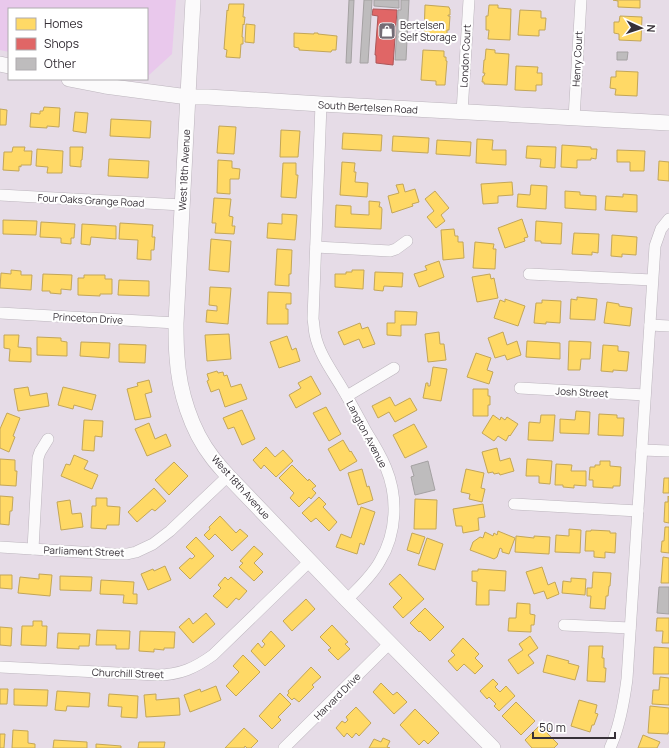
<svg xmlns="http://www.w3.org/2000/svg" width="669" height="748" font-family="Manrope,sans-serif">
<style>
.green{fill:#e9c8ec}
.homes{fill:#ffd966;stroke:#c3a658}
.shops{fill:#e06666;stroke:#ad5658}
.building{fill:#bebcbd;stroke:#a4a1a2}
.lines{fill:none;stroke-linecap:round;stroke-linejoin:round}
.street-casing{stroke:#bcb5bd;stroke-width:12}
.secondary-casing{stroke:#bcb5bd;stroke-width:16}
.street{stroke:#fbfafb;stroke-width:11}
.secondary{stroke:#fbfafb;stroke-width:15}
.labels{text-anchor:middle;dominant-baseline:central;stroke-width:4;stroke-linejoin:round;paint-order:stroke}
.poi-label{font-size:10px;fill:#363037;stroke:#fff;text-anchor:start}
.street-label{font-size:10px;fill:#363037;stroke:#fff}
</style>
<rect width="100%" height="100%" fill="#e6dce7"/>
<!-- green -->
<polygon class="green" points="0,0 176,0 172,54 149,75 149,79 147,78 147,9 9,9 9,52 0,50"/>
<!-- homes -->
<g class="homes">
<polygon points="613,0 640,0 640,8 618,7 618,1"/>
<polygon points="229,4 244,4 243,17 245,17 244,25 243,24 242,37 243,37 243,44 241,44 240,58 226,57 227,50 224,49 227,10 228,11"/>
<polygon points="425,5 449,7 449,8 450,9 450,15 448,15 448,16 450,16 449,30 447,30 447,41 438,41 439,37 424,36"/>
<polygon points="489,5 498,5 498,8 511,9 510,40 488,39 489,30 486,30 486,16 488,16"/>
<polygon points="520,10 541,11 541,18 546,18 545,30 539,30 539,36 518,35"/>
<polygon points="620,16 642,17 641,41 619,40 619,34 614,33 614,22 619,22"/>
<polygon points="246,24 255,25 254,43 245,42"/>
<polygon points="294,33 314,34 314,33 318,33 318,34 337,36 336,50 332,50 331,52 299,50 299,48 294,47"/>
<polygon points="486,49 495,50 495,53 509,54 507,85 484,84 484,82 482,82 483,76 484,76 485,73 483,73 484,60 485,60"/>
<polygon points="423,50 444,51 444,57 446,57 446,61 447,61 445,85 436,85 436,81 421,80"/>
<polygon points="516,66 538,67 537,73 542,73 542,85 536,85 536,91 515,90"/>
<polygon points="616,71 638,72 637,96 615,95 616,89 610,88 611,77 616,77"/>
<polygon points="44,107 60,108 59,127 47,126 47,128 30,127 31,113 40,114 40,111 43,111"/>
<polygon points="0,109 7,110 6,125 0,125"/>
<polygon points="75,112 88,113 86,133 73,131"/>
<polygon points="111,119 151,121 150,138 110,136"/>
<polygon points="219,126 236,127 234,154 217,153"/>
<polygon points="281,130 300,131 298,157 280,157"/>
<polygon points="343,133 382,135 381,151 342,149"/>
<polygon points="393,136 429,138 428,153 392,151"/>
<polygon points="477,139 493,140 492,150 506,150 506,165 476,163"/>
<polygon points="437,140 471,142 470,156 436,154"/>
<polygon points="562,145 591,147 591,149 597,149 596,159 591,158 591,160 577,160 577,168 561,167"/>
<polygon points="527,146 556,147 555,168 540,167 541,159 526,158"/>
<polygon points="13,147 25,147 24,151 32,151 31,165 21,165 21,167 19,166 19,171 3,170 4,152 12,152"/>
<polygon points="70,147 83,147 82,160 81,160 81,167 70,166"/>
<polygon points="37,149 63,151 62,173 47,173 48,167 36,166"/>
<polygon points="617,150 645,151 644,171 630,171 630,162 617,162"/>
<polygon points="109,159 149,161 148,178 108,176"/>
<polygon points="218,160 232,161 232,168 240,169 239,179 230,179 230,194 217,193"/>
<polygon points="659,161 669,162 669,181 658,180"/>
<polygon points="342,162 355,163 354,172 356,172 355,182 368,183 367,197 340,195"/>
<polygon points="283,163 296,163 296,175 298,175 296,198 281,197"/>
<polygon points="512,182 513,195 498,196 498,203 483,204 481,184"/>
<polygon points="403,184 405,192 415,189 419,202 412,204 413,206 392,213 388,196 399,193 396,185"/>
<polygon points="531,185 547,186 546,209 517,207 518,194 530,195"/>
<polygon points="435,191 449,208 441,215 445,221 436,228 427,217 434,211 425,199"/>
<polygon points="565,191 580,192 580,195 596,196 596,210 565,208"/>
<polygon points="623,194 637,195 637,212 605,210 606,196 623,197"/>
<polygon points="214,198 231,199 229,216 233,217 232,226 235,226 234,234 215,233 216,223 212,223"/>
<polygon points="369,201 380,202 379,207 381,207 382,209 381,229 335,227 336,205 351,206 351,214 369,215"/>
<polygon points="282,214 297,215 295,240 267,238 268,223 282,224"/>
<polygon points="522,219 528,237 524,238 525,241 505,248 498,228"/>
<polygon points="3,220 37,221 36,235 3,234"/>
<polygon points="536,221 562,223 561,244 541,243 541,241 535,241"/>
<polygon points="41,222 75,224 74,238 71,238 71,244 61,243 61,238 40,237"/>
<polygon points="120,223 153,225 152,237 155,237 154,250 151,250 151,260 137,259 138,240 119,239"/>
<polygon points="82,224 116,226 116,239 91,237 90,245 81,244"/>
<polygon points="454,229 455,236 458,236 458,242 463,242 464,258 443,260 441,230"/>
<polygon points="574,233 599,234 598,253 592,252 592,255 572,254"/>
<polygon points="612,235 637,237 636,255 622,254 622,257 611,256"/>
<polygon points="211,239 231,241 229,272 209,270"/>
<polygon points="475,242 494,244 493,249 496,249 495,269 473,268"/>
<polygon points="277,249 292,250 291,274 289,274 289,286 275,285"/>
<polygon points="439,261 444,277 419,287 414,274 427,270 425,266"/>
<polygon points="11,270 21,271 21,275 32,275 31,290 0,288 1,273 11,274"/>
<polygon points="352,270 364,270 363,289 335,287 335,274 346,274 346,272 352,272"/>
<polygon points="375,272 403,273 402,287 384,286 383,291 374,290"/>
<polygon points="43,274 72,275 71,290 61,289 61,294 50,293 50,291 42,291"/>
<polygon points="490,274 491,279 494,278 498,298 477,302 472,277"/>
<polygon points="84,275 105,275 105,279 112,279 112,294 100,294 100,296 78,295 78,278 84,278"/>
<polygon points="119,280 149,281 149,296 118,295"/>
<polygon points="210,287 231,288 228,324 206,322 207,310 217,311 217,306 209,305"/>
<polygon points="268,292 291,293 291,304 286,304 286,309 288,309 288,324 267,324"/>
<polygon points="577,297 597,299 595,320 570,319 571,299 577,300"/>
<polygon points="505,299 525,306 518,326 494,318 500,300 505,302"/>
<polygon points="542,300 561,301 560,323 546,322 546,324 534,323 536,303 542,303"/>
<polygon points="607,302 619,304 619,306 632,308 630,326 604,323"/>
<polygon points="395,311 417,312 416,325 401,325 401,336 387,335 387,323 395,323"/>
<polygon points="360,323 362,329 368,327 375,344 363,348 359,339 344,345 338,332"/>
<polygon points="439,332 440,344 444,344 446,360 428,362 425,334"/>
<polygon points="503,332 507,345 517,341 521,355 507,360 505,355 495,358 488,338"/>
<polygon points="229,334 231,359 207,361 205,335"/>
<polygon points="4,335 19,335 18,347 31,348 31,362 9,361 10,349 4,348"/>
<polygon points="287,336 292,350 296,348 300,361 279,368 270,342"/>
<polygon points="37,337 61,338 61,341 67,342 67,356 37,355"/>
<polygon points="527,341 560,343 560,359 526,357"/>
<polygon points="569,341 591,342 590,359 581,359 580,370 568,370"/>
<polygon points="81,342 110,343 109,358 80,356"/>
<polygon points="119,344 146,345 145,363 119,362"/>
<polygon points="603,345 618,346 618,351 629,352 627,371 613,370 613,372 601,371"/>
<polygon points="476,353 491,358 487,370 493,372 489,384 467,377"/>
<polygon points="433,367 447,369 441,401 423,398 426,383 428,383 428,386 430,386"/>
<polygon points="217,371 218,373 223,372 224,376 227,375 231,387 241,384 247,399 225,407 219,389 211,392 207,381 209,380 207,374"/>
<polygon points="311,376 321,394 296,408 289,395 301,388 298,383"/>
<polygon points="149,380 152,392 145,394 151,417 135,420 127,389 138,386 137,383"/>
<polygon points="28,387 30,396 47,393 49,406 18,411 14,389"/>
<polygon points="63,387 96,395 92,410 74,405 73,409 58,405"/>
<polygon points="473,389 488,389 488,396 490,396 490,405 488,405 488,416 473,416"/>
<polygon points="390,397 395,406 410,398 417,410 395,422 389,412 378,418 372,406"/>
<polygon points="326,407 341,434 329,441 313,413"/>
<polygon points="242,410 255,439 242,445 234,427 228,429 223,418"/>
<polygon points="576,411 590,412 589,434 560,433 560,419 575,420"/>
<polygon points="7,413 20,418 13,436 15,437 9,452 0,448 0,429"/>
<polygon points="599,414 617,415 617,418 624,418 623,436 598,435"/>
<polygon points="493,415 500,420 501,417 505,420 507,417 518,424 510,436 509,435 506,441 498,436 494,441 482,433"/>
<polygon points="541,415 555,415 553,441 528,440 529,422 540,423"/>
<polygon points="84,420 103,421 102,437 95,436 94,451 82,450"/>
<polygon points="149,423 155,439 166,434 171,446 147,456 135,429"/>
<polygon points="414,424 427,447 405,458 393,435"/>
<polygon points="343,440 350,452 351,451 357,461 340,471 328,449"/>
<polygon points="266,447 275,457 283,450 293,461 276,477 264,465 261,469 253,460"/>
<polygon points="497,448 500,461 510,458 514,471 500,475 499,473 494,474 493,472 488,473 482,452"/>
<polygon points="74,455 88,461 84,469 98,475 92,489 61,476 66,464 70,465"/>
<polygon points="0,459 15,460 15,471 17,471 16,486 0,485"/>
<polygon points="527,459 552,461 550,484 539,483 539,476 526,476"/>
<polygon points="600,461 610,461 610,466 621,467 620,486 613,486 613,488 593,487 593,480 589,480 590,467 595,467 595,465 600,465"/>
<polygon points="174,462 188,476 169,495 155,480"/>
<polygon points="556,464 572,465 571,471 586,471 586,486 574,485 574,488 563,487 563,485 555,485"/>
<polygon points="292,465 308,481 309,479 316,486 312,489 316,493 311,499 309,497 299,507 290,498 294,493 279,478"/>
<polygon points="362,469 367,487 369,486 373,500 358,505 348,473"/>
<polygon points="466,469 484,473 481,488 485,489 482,502 469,499 470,494 461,492"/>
<polygon points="664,478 669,478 669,493 663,493"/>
<polygon points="154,488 166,501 155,511 152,509 137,522 128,512"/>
<polygon points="0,496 13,497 12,511 10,511 9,525 0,524"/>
<polygon points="668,496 669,497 669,523 664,522 665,502 668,502"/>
<polygon points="319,497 326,504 323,507 337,522 329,531 316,518 311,522 302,513"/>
<polygon points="96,498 107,498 107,506 120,507 119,525 107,525 106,529 91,528 92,506 96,506"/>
<polygon points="415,499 437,500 436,529 414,529"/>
<polygon points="70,500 72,514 81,513 83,527 61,530 57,502"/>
<polygon points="483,504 485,517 478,518 479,530 463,533 462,526 456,526 453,509"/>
<polygon points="361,507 375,512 364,545 360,543 357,554 336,547 341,534 351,538"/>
<polygon points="220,516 236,533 240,529 248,536 232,551 215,534 209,540 204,535 210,529 209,527"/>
<polygon points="665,527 669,527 669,553 661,552 662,541 664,541"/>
<polygon points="569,529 581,530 580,553 555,552 556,535 569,536"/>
<polygon points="591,530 610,531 610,533 616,533 615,553 605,552 605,558 594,557 594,551 585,551 586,531 591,531"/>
<polygon points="498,531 515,538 509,554 502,552 502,549 500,548 497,557 494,559 470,550 473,542 480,537 483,538 485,532 493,536 494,533 497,535"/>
<polygon points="412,533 425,537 419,554 407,550"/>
<polygon points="516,536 534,538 534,536 550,537 549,554 515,552"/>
<polygon points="196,537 214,556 190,579 179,568 190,558 192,559 195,556 186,547"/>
<polygon points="427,538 443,544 435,570 418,565"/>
<polygon points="254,546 263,554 254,563 263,572 254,581 239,567 243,563 240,561"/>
<polygon points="663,557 669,558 669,583 661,583"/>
<polygon points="165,566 171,580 148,590 141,574 153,569 154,571"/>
<polygon points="542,567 548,585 555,582 559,594 547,599 544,591 534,594 526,572"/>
<polygon points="478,569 506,571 505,591 489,590 489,605 476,605 477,582 472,581 472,571 478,571"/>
<polygon points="593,572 611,573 610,586 609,586 608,596 606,596 605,609 590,608 591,596 587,596 587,588 592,588"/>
<polygon points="39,574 52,575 50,596 18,593 20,577 39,579"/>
<polygon points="400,574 424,599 403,618 393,607 402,598 389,584"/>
<polygon points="0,575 12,575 12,589 0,588"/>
<polygon points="60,576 92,577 91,591 60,590"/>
<polygon points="225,577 228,580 231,577 247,591 239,600 236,598 227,608 213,596 221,588 218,585"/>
<polygon points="571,578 586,579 585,595 562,593 563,581 571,582"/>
<polygon points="101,580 134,582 133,594 137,594 137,604 123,603 124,595 100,594"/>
<polygon points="306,599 315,609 292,631 283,621"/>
<polygon points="517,603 530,604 530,614 535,615 534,625 531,625 531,632 508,631 509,618 516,618"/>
<polygon points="425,608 444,627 430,641 420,631 419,632 410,623"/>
<polygon points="206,613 215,624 193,643 179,627 189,618 193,624"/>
<polygon points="657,618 669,618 669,643 662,643 663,631 656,631"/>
<polygon points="33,621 42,621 42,626 47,626 46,646 21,645 22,626 33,626"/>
<polygon points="332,625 348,642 345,644 350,649 338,660 328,650 331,648 320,637"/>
<polygon points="0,627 12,628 11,646 0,645"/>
<polygon points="97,630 130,631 129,649 116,649 116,645 96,645"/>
<polygon points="140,631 175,632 174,648 164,648 164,650 154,649 154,652 139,651"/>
<polygon points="271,631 285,646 265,666 251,651 258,643 262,648 265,644 262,641"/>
<polygon points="58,633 90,634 89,646 79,646 79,649 57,648"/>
<polygon points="530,636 538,648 528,655 534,663 518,674 508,660 523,650 519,644"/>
<polygon points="463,638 479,654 475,658 483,666 475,674 464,664 457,671 448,661 455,655 451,651"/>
<polygon points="589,646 603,646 602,658 604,658 604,668 606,668 605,682 587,681"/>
<polygon points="654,647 669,648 669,674 653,674"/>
<polygon points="243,655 260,672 236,696 226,686 239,672 233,666"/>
<polygon points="547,655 569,661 568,663 579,666 575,680 543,672"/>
<polygon points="311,667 321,677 312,685 314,687 299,702 294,698 292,700 287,695 289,693 288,691"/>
<polygon points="660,677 669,678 669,705 652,704 653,690 659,690"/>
<polygon points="493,679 498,684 495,687 500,692 506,686 515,696 499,711 494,706 496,704 489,697 487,699 480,691"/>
<polygon points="381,683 393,695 397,692 407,702 394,714 373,692"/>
<polygon points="216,686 221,700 190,712 184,695 200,689 201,692"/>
<polygon points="0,689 8,689 7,704 0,704"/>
<polygon points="14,689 48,690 47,706 14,705"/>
<polygon points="57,691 90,693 89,707 67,706 66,711 55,710"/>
<polygon points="280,693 291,704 278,717 281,720 272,729 259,716"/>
<polygon points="109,694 138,696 137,718 121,717 122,707 108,706"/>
<polygon points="156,694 156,700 179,698 180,715 146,717 144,695"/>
<polygon points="579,700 597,705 595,713 598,714 594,725 592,725 590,732 571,726"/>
<polygon points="516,702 535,721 521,735 502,716"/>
<polygon points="650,706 669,708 669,732 668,732 668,734 648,733"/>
<polygon points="356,707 371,723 359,736 356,733 352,738 347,733 344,737 336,728 342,721 345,723 348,720 346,717"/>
<polygon points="415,709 439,733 428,744 424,740 419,745 400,725"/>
<polygon points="545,724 551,730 547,733 558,744 554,748 532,748 525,740 539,726 541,727"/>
<polygon points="244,728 258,741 251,748 247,748 245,746 244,748 225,748"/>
<polygon points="13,730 28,731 28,743 35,744 35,748 12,748"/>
<polygon points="0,734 5,734 4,748 0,748"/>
<polygon points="643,735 660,742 657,748 638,748"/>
<polygon points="383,738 390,741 387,747 390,748 369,748 374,739 381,742"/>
<polygon points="54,740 87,742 87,748 53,748"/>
<polygon points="139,742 165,742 164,748 138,748"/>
<polygon points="96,744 121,746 121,748 96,748"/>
</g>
<!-- shops -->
<polygon class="shops" points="373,9 397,10 393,65 376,63 376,55 375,55 378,16 372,15"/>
<!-- building -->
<g class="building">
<polygon points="349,0 354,0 351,63 346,63"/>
<polygon points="364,0 372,0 368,63 360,63"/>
<polygon points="374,0 399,0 399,8 374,6"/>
<polygon points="401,0 409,0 406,60 395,60 398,10 401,10"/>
<polygon points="617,52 628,52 627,60 617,60"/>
<polygon points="428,461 435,490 415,495 411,477 414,476 411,466"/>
<polygon points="659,587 669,587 669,614 657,613"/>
</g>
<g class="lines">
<defs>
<g id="street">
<path d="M321,104L313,319C314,324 314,329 315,334C319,354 332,371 342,388C351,403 359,418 367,433C374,444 381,456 386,468C398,497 397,533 380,561C372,576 358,588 347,600"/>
<polyline points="462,112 469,0"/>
<polyline points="574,118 581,0"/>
<polyline points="0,195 182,205"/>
<polyline points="316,247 390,251 396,249 407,241"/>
<polyline points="529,274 652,280"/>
<polyline points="0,313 176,323"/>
<polyline points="650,325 669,326"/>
<polyline points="520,388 645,395"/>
<polyline points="347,396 394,368"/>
<polyline points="642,450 669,451"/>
<polyline points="514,504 638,511"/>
<polyline points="0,547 112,554 127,554 136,552 153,544 170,531 228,476"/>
<polyline points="33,549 38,458 40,452 48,439"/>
<polyline points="564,625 630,628"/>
<path d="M0,667L157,675C180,675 195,668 213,655L310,561"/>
<polyline points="284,748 390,643"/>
<path d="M610,748C620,726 624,702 627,679L655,246L661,229L669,219"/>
</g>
<g id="secondary">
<path d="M193,0L176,323C176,334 176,346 177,357C179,391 191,430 212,457C217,464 223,470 228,476L347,600L493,748"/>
<polyline points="0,64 9,66"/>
<polyline points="69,79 105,86 188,97 208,97 321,104 669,123"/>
</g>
</defs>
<!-- street casing -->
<use href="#street" class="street-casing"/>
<!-- secondary casing -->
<use href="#secondary" class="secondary-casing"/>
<!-- street -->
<use href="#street" class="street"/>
<!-- secondary -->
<use href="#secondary" class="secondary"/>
</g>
<!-- icons -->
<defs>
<symbol id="shop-square" viewBox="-11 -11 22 22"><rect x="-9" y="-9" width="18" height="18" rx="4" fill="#746c75" stroke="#fff"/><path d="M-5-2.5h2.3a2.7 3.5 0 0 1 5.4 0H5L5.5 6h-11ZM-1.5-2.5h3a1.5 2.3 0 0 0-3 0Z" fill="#fff"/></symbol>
</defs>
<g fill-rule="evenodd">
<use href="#shop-square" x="377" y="21" width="20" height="20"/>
</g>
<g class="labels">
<!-- poi labels -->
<g class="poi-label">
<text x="400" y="25">Bertelsen<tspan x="400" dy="12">Self Storage</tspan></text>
</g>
<!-- street labels -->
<g class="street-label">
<text transform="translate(465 56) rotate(-87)">London Court</text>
<text transform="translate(577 59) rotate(-87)">Henry Court</text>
<text transform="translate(368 107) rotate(3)">South Bertelsen Road</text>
<text transform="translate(184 170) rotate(-87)">West 18th Avenue</text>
<text transform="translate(91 200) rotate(3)">Four Oaks Grange Road</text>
<text transform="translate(88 318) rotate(3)">Princeton Drive</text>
<text transform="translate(582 392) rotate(3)">Josh Street</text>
<text transform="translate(367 434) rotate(62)">Langton Avenue</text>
<text transform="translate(241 487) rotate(48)">West 18th Avenue</text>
<text transform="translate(84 551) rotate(2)">Parliament Street</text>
<text transform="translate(128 673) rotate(2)">Churchill Street</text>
<text transform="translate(337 696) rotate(-45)">Harvard Drive</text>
</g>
</g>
<!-- legend -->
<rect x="8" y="8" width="140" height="72" fill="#ffffff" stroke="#afacaf"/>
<rect x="16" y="18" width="20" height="12" fill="#ffd966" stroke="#afacaf"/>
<text x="44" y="28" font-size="12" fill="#363037">Homes</text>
<rect x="16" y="38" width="20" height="12" fill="#e06666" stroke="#afacaf"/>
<text x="44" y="48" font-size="12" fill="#363037">Shops</text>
<rect x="16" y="58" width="20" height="12" fill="#bebcbd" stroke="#afacaf"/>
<text x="44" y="68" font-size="12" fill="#363037">Other</text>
<!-- north arrow -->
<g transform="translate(641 28) rotate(93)" stroke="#ffffff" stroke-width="3" paint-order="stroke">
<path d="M0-3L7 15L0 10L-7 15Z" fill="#363037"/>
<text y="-6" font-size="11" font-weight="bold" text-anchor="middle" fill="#363037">N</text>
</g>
<!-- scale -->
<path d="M533 732v6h82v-6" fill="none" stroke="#363037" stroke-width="2"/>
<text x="539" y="732" font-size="12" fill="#363037" stroke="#ffffff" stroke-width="3" paint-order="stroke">50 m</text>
</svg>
